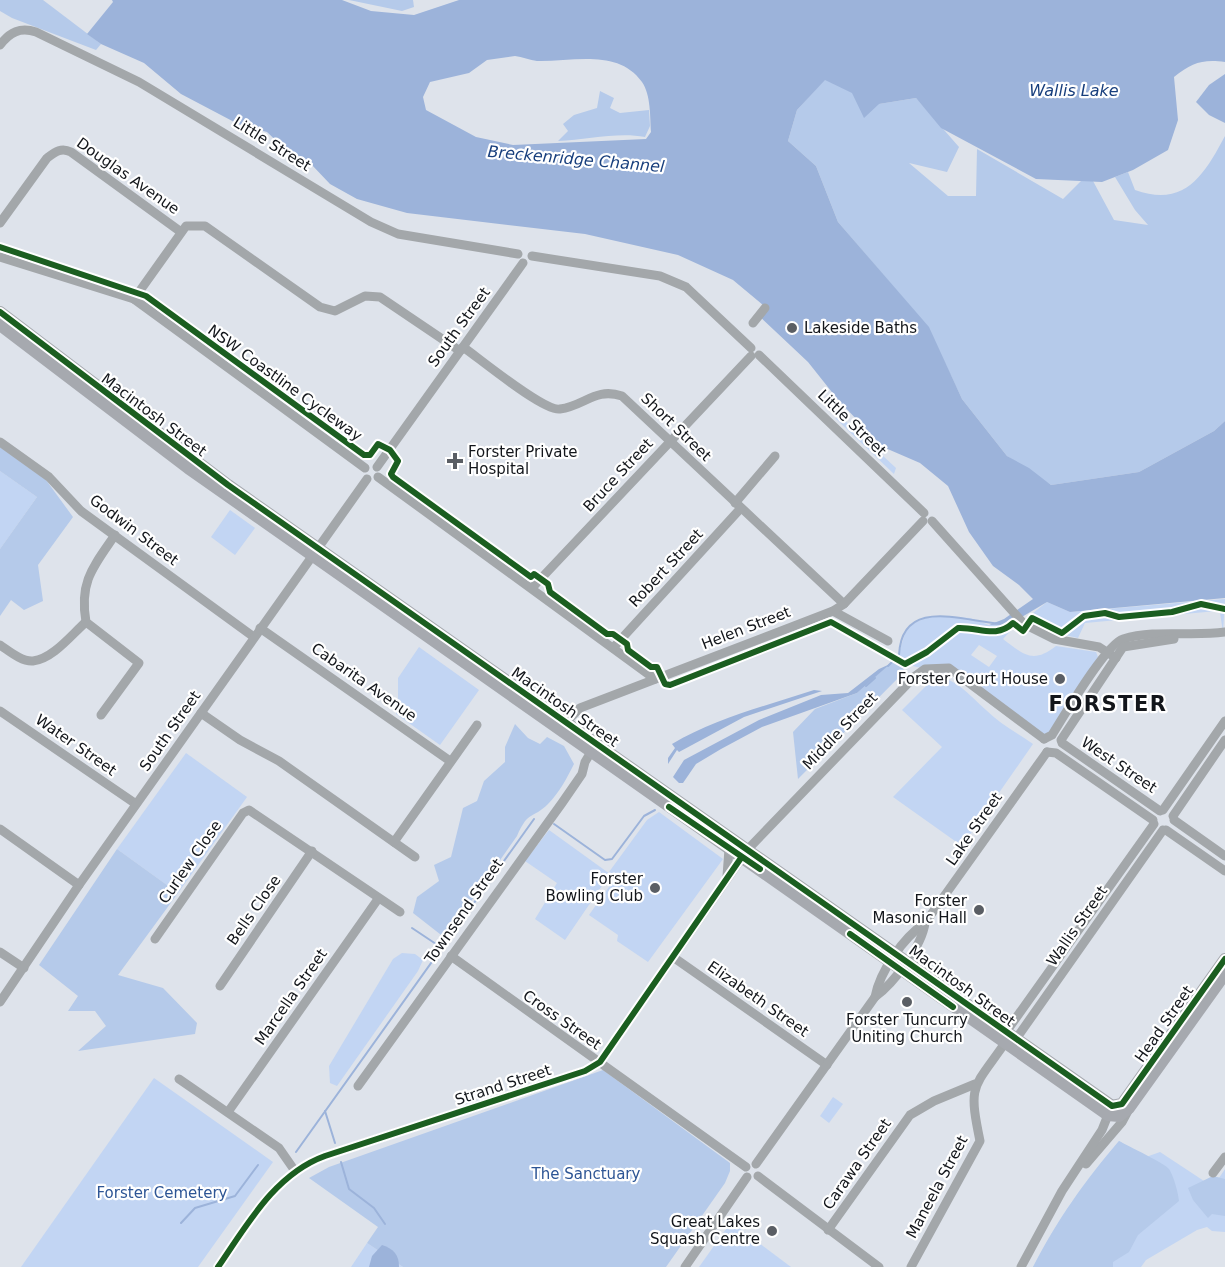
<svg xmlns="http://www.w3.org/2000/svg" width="1225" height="1267" font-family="'DejaVu Sans',sans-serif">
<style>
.green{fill:#c2d5f3;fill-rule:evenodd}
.forest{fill:#b5caea}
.water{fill:#9cb3da;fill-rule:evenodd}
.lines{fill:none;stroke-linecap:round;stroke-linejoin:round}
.stream{stroke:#9cb3da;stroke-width:2}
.minor{stroke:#a3a7aa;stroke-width:9}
.major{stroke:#a6a9af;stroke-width:12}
.cycleway-casing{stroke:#fff;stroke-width:10}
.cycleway{stroke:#1b5e20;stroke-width:6}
.poi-dot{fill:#5a5e64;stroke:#fff;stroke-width:2}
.labels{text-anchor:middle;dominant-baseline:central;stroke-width:4.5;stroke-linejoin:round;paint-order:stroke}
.street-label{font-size:15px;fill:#13161b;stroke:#fff}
.poi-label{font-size:15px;fill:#13161b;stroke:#fff;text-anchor:end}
.park-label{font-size:15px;fill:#2d5595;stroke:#fff}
.water-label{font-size:16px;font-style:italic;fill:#183f7d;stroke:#fff}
.district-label{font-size:21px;font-weight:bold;letter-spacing:1.5px;fill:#13161b;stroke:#fff}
</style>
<rect width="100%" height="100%" fill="#dee3eb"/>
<!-- green -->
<g class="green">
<polygon points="835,418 843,419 896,468 894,474"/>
<polygon points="0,471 37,497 0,549"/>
<polygon points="230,510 255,528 235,555 211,537"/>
<polygon points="1225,599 1223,632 1220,613 1217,611 1085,623 1078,638 1052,632 1028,617 1047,602 1070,612"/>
<path d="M933,616L970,618L989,625L1014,622L1017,624L1003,639C1024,655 1033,664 1056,646L1096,652L1098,657L1046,737L949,668L925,669L905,664L896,658C909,633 898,626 933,616ZM979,645L997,656L989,667L971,655Z"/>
<polygon points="419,647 479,690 440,745 396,714 398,710 398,678"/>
<path d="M940,677C960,682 971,697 986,710C999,723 1017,733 1033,744L962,846L893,797L942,747L902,710L933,679Z"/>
<polygon points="186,753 247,797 178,893 117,849"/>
<polygon points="659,812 723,859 648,962 617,941 618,935 589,915 616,877 609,872 647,820"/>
<polygon points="549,830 610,874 565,940 535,919 557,883 525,861"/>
<polygon points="402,953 415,954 423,960 418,971 337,1086 330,1083 329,1066 393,959"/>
<polygon points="154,1078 273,1162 198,1267 21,1267"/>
<polygon points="833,1097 843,1104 829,1123 820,1116"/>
<path d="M1119,1141L1146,1157L1160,1152L1204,1181L1213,1176L1219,1178L1225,1169V1232L1212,1231L1207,1227L1197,1230L1146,1260L1141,1267H1033C1058,1219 1084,1182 1119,1141Z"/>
<polygon points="731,1222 791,1267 699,1267"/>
<polygon points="367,1243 403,1267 351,1267"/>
</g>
<!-- forest -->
<g class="forest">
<polygon points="0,0 43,0 101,44 96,50 12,18 0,11"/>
<polygon points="349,0 413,0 414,7 402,11"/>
<path d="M826,78L879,104L916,98L959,147L947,172L909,163L948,196H976L977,149L1063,199L1081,181H1093L1114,220L1148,225L1135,210L1115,177L1128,172L1135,190C1185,208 1204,175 1225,136V421L1214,431L1139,472L1051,485L1007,456L962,399L928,327L838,222L816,166L788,141L797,110Z"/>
<path d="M600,91L614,98L610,108L620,113L649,110L650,126L645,137C617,132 587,140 558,141L568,131L563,124L574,115L597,108Z"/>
<polygon points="0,447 46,480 73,517 38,565 43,601 24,610 11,600 0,616 0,549 37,497 0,471"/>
<polygon points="896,658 905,671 798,779 793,732 815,709 857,693"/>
<path d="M515,724L528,738L540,744L547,737L564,746L574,764C567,778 559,793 548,804C532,820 529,809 517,836L445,938L413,913L417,897L439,881L434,865L451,857L463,808L477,801L484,781L505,762V747Z"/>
<polygon points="117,849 178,893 118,975 163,988 197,1023 195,1034 78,1051 106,1026 95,1011 68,1011 78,996 39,965"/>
<polygon points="603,1070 730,1163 730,1171 725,1183 666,1267 403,1267 367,1243 378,1227 309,1178 329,1167"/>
<path d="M1119,1141C1128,1146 1166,1164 1169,1169C1174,1177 1178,1192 1179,1201L1138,1235L1129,1252L1113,1262V1267H1033C1058,1219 1084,1182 1119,1141Z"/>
<polygon points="1213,1176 1225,1179 1225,1216 1212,1214 1208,1218 1193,1200 1188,1188"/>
</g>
<!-- water -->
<g class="water">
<path d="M112,0H342L371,11L414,15L459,0H1225V62C1202,59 1192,63 1174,77L1178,120L1168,150L1133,170L1102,182L1036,179L941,128L916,98L879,104L864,118L852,93L825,80L797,110L788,141L816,166L838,222L929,327L962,399L1007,456L1029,468L1051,485L1139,472L1214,431L1225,421V598L1070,612L1047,602L1010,624L989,625L1004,619L1033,599L1019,585L993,566L969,532L948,486L920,463L883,447L839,401L808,362L756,313L763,305L733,280L678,255L585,234L407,213L357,199L330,184L311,164L292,156L267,132L238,124L181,94L144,63L101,44L87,34L113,2ZM515,56C522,57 530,60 537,61C571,62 618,48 642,82C651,95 650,117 651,132L646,139L513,145L476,137L426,110L423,97L430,82L469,73L487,60Z"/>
<polygon points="1225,74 1225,123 1209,115 1196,102 1209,85"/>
<polygon points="890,664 857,693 762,727 721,749 696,764 683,783 679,783 673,777 684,760 759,720 821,695 848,693 879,669"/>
<path d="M814,690L822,691L744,717L679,752L677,750L668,764V758L675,748L672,744C716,718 766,706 814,690Z"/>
<path d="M382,1245C394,1249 399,1255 399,1267H369L372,1256Z"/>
</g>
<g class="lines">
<!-- stream -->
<g class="stream">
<path d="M888,666L899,655C902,592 972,625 1008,624"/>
<polyline points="866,686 875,678"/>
<polyline points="554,824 605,860 612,859 644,816 655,810"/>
<polyline points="412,928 442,948"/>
<polyline points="325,1111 335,1143"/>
<polyline points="296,1152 534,819"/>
<polyline points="341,1162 349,1189 374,1208 385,1224"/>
<polyline points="181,1223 195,1208 235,1196 258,1165"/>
</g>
<!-- minor -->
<g class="minor">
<path d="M0,45C10,32 20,27 36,32L139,82L371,222L398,234L518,254"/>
<path d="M0,223L47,158C55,152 61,147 71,152L181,232"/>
<polyline points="532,256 660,276 686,287 751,348"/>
<polyline points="0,257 134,299 365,468"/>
<polyline points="134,299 186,226 205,226 320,307 335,311 365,296 380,297 460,351"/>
<polyline points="753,323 765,308"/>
<path d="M463,347C479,358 544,412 560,409C585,406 595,387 622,396L844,604"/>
<polyline points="759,355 924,513"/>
<polyline points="0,442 49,477 81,511 254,637"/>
<polyline points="377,467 523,263"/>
<polyline points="378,477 655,679"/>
<polyline points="735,503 775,456"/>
<polyline points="932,521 1024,624 1054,639 1099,647 1116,658"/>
<polyline points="532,588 751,356"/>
<polyline points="833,611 888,641"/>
<polyline points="260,628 450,761"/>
<path d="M0,645C9,651 22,662 33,661C53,659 72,634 86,622"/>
<polyline points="613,648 741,508"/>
<polyline points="0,711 136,804"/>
<polyline points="201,713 240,740 279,761 415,857"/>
<path d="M101,715L139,663L86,622C79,582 93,567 115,535"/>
<polyline points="563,725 580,708 833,611 844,604 923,521"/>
<path d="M1044,739L1052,735C1064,716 1106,644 1123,639C1156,629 1192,637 1225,632"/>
<polyline points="1061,740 1123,647 1174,639"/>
<polyline points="1062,743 1160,811"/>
<polyline points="1047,752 1056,753 1153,820"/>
<polyline points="1163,810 1225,721"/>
<polyline points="1173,816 1225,740"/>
<polyline points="1174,820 1225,856"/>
<polyline points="0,829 79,885"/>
<polyline points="1166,830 1225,871"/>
<polyline points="394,842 477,725"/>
<polyline points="727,876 729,849"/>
<polyline points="155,939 243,813 249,810 400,912"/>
<polyline points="0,952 24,968"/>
<polyline points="451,956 746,1167"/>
<polyline points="673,957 827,1065"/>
<polyline points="220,986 312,851"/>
<path d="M875,997C880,971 903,938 925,923L1047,752"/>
<polyline points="0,1002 79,885 367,479"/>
<polyline points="1006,1032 1154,824"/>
<polyline points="1016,1039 1163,830"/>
<polyline points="179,1079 279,1148 295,1171"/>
<polyline points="358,1086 562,803 582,774 585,762 591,752"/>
<polyline points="228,1112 378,899"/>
<path d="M756,1164L875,997C894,983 922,946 925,923"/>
<polyline points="1086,1164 1122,1122 1129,1109"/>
<polyline points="1213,1173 1225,1157"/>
<polyline points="758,1176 879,1267"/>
<polyline points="828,1230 910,1115 934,1101 975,1084"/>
<path d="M218,1267C247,1225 275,1174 325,1156L585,1071L600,1062L748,849L914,677L925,669L949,668L1044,739"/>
<polyline points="685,1267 747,1177"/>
<path d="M911,1267L980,1141C968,1083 973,1089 1005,1043"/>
<polyline points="1021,1267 1062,1191 1102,1130 1108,1115"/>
</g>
<!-- major -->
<g class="major">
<polyline points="0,312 228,485 1112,1106 1122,1104 1225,959"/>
<polyline points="0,325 188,468 1108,1115 1119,1116 1129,1108 1225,974"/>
</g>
<defs>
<g id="cycleway">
<path d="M0,247L146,296L364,455H370L378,444L390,450L398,461L391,474L393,477L531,577L534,574L548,584L550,592L607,634H613L627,644L628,650L651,667H657L665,684L670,685L831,622L905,664L927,652L958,628C979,627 996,639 1013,623L1023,631L1032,618L1062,633L1084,616L1105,613L1119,617L1172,612L1201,604L1225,609"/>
<polyline points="0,312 228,485 1112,1106 1122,1104 1225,959"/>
<polyline points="669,807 760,869"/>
<polyline points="850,934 953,1007"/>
<path d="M218,1267C247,1225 275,1174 325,1156L585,1071L600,1062L741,858"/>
</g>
</defs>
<!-- cycleway casing -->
<use href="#cycleway" class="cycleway-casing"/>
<!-- cycleway -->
<use href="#cycleway" class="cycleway"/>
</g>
<!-- markers -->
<g class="poi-dot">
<circle cx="792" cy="328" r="6"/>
<path d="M452 452h6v6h6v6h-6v6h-6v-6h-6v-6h6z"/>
<circle cx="1060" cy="679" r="6"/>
<circle cx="655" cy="888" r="6"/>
<circle cx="979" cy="910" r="6"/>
<circle cx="907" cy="1002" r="6"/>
<circle cx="772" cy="1231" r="6"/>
</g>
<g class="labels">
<!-- street labels -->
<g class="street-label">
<text transform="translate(272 144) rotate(32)">Little Street</text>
<text transform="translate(128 176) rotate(35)">Douglas Avenue</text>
<text transform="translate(459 327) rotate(-54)">South Street</text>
<text transform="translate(285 383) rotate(36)">NSW Coastline Cycleway</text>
<text transform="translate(154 415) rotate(37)">Macintosh Street</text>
<text transform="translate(852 423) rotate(44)">Little Street</text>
<text transform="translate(676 427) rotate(44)">Short Street</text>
<text transform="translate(618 475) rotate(-47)">Bruce Street</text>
<text transform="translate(134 530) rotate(37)">Godwin Street</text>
<text transform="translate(666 568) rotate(-47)">Robert Street</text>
<text transform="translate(746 628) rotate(-21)">Helen Street</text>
<text transform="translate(364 682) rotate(35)">Cabarita Avenue</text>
<text transform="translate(565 707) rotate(35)">Macintosh Street</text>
<text transform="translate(170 731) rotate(-55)">South Street</text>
<text transform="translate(840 731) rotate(-46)">Middle Street</text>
<text transform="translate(76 745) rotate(35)">Water Street</text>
<text transform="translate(1119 765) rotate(34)">West Street</text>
<text transform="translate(974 829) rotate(-55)">Lake Street</text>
<text transform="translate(190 862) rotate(-55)">Curlew Close</text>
<text transform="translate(254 910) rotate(-55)">Bells Close</text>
<text transform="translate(464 911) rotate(-55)">Townsend Street</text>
<text transform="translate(1077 926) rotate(-55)">Wallis Street</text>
<text transform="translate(962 986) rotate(36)">Macintosh Street</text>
<text transform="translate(291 997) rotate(-55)">Marcella Street</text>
<text transform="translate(758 999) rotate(35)">Elizabeth Street</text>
<text transform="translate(562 1020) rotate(35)">Cross Street</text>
<text transform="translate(1164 1024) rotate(-55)">Head Street</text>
<text transform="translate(503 1085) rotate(-18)">Strand Street</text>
<text transform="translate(857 1164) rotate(-55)">Carawa Street</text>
<text transform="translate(937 1187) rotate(-62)">Maneela Street</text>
</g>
<!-- poi labels -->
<g class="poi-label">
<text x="804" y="328" text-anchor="start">Lakeside Baths</text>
<text x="468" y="452" text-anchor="start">Forster Private<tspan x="468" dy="17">Hospital</tspan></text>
<text x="1048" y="679">Forster Court House</text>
<text x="643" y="879">Forster<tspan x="643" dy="17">Bowling Club</tspan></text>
<text x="967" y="901">Forster<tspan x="967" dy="17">Masonic Hall</tspan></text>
<text x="907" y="1020" text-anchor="middle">Forster Tuncurry<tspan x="907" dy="17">Uniting Church</tspan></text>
<text x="760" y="1222">Great Lakes<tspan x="760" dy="17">Squash Centre</tspan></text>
</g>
<!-- park labels -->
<g class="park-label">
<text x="586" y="1174">The Sanctuary</text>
<text x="162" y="1193">Forster Cemetery</text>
</g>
<!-- water labels -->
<g class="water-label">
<text x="1074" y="90">Wallis Lake</text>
<text transform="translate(576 159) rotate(5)">Breckenridge Channel</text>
</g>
<!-- district labels -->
<g class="district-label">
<text x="1108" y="704">FORSTER</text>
</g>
</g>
</svg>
